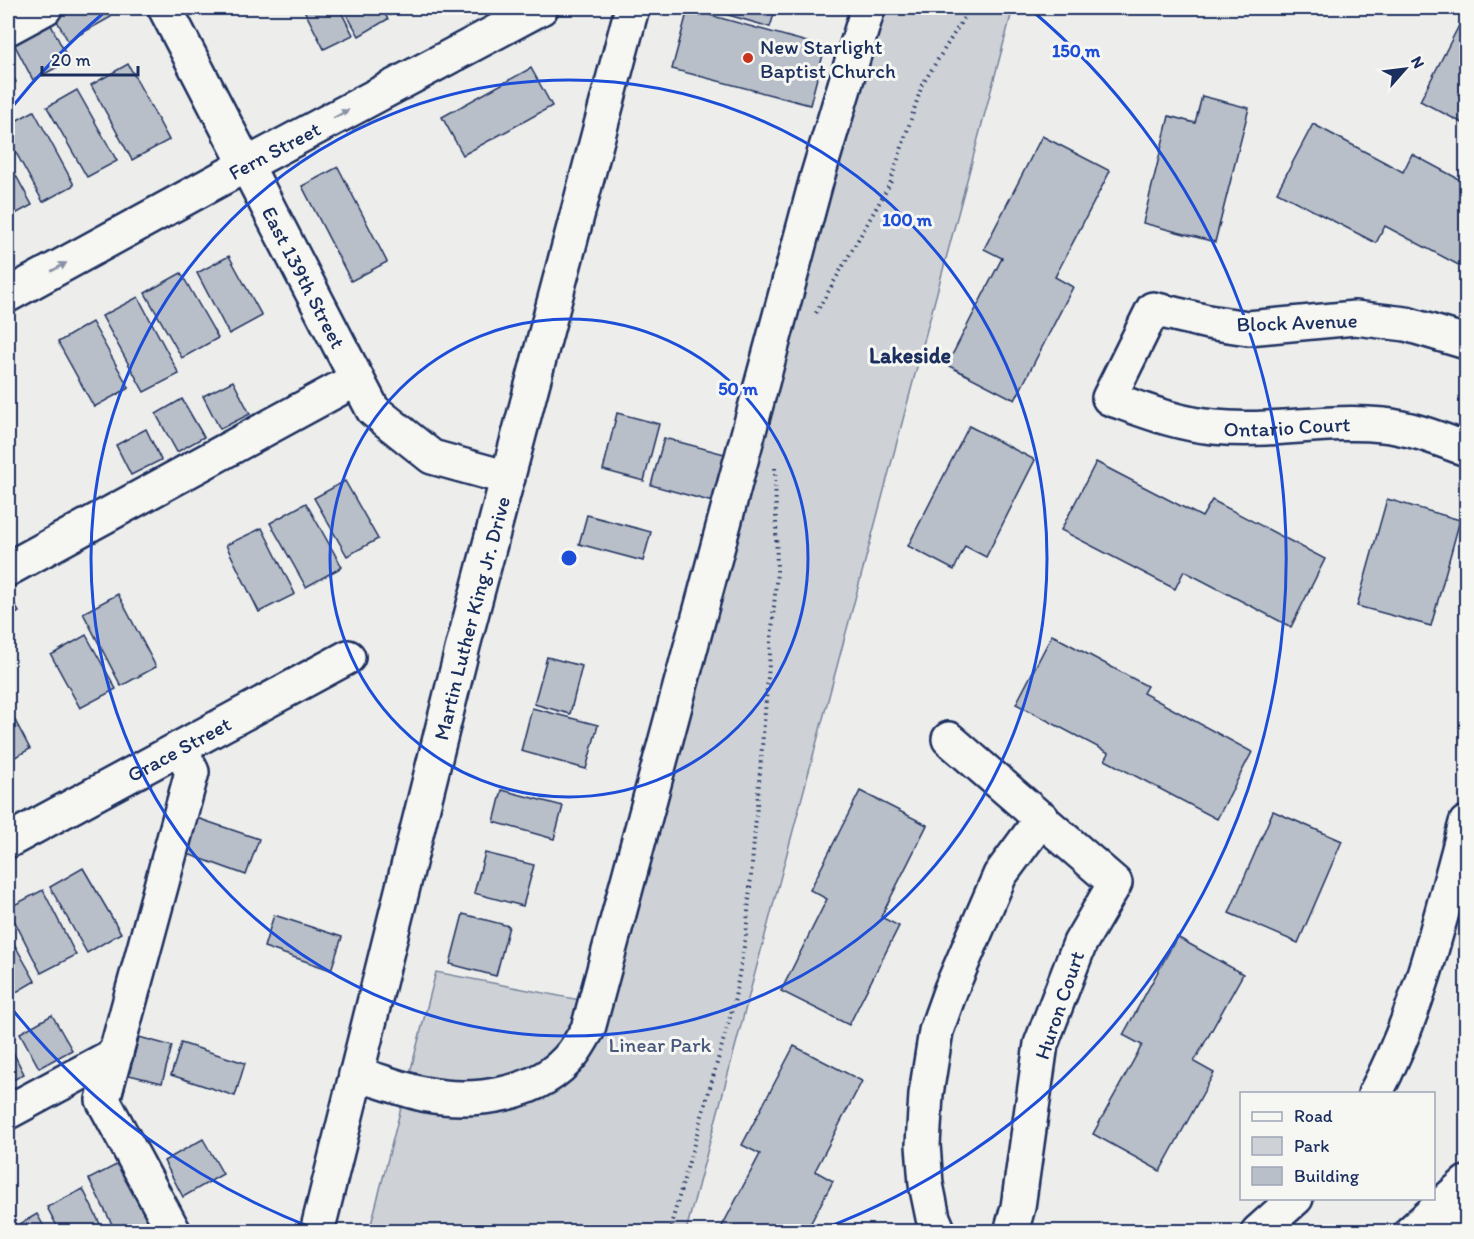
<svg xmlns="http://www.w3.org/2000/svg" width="1474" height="1239" font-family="Itim,sans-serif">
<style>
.green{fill:#ced2d7;stroke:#74809a;stroke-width:1.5}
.building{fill:#b9bfc8;stroke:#1b2f5e;stroke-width:1.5}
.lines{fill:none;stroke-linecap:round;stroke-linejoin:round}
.minor-casing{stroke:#1b2f5e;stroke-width:38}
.major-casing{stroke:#1b2f5e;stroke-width:38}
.highway-casing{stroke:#1b2f5e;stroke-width:38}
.path{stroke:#1b2f5e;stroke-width:4;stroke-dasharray:1.5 4.5;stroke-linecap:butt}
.minor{stroke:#f6f6f2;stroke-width:33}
.major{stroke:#f6f6f2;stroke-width:33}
.highway{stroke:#f6f6f2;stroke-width:33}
.oneway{fill:#8892a8}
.ring{fill:none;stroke:#1d4ed8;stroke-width:3}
.poi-dot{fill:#c8321e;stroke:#f6f6f2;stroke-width:2}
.labels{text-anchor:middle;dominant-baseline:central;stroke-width:6;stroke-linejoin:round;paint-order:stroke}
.poi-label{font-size:21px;fill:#1b2f5e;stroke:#f6f6f2;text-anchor:start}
.street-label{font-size:21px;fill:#1b2f5e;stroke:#f6f6f2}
.park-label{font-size:21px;fill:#48587c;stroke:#f6f6f2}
.neighbourhood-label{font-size:22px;font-weight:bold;fill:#1b2f5e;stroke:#f6f6f2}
.centre{fill:#1d4ed8;stroke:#f6f6f2;stroke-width:3}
.ring-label{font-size:18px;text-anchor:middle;font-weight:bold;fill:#1d4ed8;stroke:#f6f6f2;stroke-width:6;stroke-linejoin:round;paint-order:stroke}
</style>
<rect width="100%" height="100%" fill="#edeeec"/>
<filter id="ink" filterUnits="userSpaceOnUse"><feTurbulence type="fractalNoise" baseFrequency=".0167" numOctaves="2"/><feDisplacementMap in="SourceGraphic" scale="12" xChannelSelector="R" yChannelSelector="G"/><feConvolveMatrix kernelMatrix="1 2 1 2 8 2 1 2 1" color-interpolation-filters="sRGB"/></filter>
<g filter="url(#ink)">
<!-- green -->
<polygon class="green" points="868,8 1013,8 686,1231 369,1232 436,972 595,1003"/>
<!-- building -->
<g class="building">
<polygon points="56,8 106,8 111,17 68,41 51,10"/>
<polygon points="303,8 339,8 353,35 324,49"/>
<polygon points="343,8 381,8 388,19 359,36"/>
<polygon points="386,8 403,8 390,15"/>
<polygon points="712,8 776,8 770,27 711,10"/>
<polygon points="688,9 825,47 810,105 672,69"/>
<polygon points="1466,12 1466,125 1420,101"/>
<polygon points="47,17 69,61 33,80 10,36"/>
<polygon points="128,64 169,140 132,160 91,85"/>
<polygon points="8,66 16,82 8,86"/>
<polygon points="531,68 552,106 463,155 442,117"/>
<polygon points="77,90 117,161 87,177 47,107"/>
<polygon points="1202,96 1249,108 1215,242 1143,223 1169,116 1195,123"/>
<polygon points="34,111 74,185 43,202 8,138 8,125"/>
<polygon points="1313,124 1403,172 1412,154 1466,183 1466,269 1385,226 1376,243 1277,192"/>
<polygon points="1042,136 1110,171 1055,277 1073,287 1015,400 947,365 1002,258 984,249"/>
<polygon points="8,161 32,205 8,218"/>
<polygon points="338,167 387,262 351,281 302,186"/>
<polygon points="229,256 262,316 229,334 197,273"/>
<polygon points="181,273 218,338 182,358 145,293"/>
<polygon points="138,297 179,374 144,392 102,316"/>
<polygon points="92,322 129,388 94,407 58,342"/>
<polygon points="233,381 250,414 220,429 203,396"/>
<polygon points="182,399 204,437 177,452 156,414"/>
<polygon points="617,413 659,424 644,481 603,470"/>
<polygon points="969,426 1035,460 986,557 965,546 954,570 908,546"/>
<polygon points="146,429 161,460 131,475 116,445"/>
<polygon points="664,438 732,456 720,504 651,485"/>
<polygon points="1096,462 1202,517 1212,500 1325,559 1291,627 1184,571 1175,589 1061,530"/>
<polygon points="345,481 378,539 347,556 314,498"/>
<polygon points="1387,499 1460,520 1431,626 1357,606"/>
<polygon points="306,503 342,567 306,587 270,523"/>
<polygon points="587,515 651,532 643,561 579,544"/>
<polygon points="262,528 295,594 259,612 226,545"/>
<polygon points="8,593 19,612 8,619"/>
<polygon points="118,594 156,667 121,686 83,613"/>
<polygon points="86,635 116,689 80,708 51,655"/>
<polygon points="1052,635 1147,686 1143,693 1252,752 1217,819 1105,760 1109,753 1016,704"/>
<polygon points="547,657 582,666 570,714 534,704"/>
<polygon points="8,707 30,749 8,761"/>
<polygon points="532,708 598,725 586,769 521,751"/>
<polygon points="502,790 563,806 554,839 494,822"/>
<polygon points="860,791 927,825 881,917 899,926 849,1025 781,991 827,899 810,890"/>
<polygon points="1273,811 1342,841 1298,943 1229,913"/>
<polygon points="197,818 259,839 246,875 185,853"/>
<polygon points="485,853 534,865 523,906 474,893"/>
<polygon points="83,868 121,933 87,953 50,887"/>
<polygon points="43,890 76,955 41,973 8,908"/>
<polygon points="463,914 509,926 496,976 450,964"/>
<polygon points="274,915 342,937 331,970 264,947"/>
<polygon points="8,933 35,981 8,997"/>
<polygon points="1177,937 1243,974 1194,1062 1214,1073 1160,1171 1093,1134 1142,1045 1123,1035"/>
<polygon points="52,1015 72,1050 39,1068 20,1033"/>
<polygon points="139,1037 172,1046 162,1083 129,1075"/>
<polygon points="8,1042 24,1074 8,1083"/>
<polygon points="181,1043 245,1063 235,1096 171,1075"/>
<polygon points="794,1046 862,1081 815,1171 833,1181 806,1232 719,1232 760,1154 742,1145"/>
<polygon points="203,1139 223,1174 183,1197 164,1161"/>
<polygon points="128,1159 160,1221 139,1232 116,1232 89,1179"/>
<polygon points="83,1189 104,1232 60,1232 47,1207"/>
<polygon points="37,1214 47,1232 8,1232 8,1231"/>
</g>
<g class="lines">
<defs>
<g id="minor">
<path id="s1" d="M165,8L373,410L432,457L508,478"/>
<polyline points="8,28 45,8"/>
<path id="s2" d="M8,295L246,165L541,8"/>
<path id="s3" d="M1466,342L1406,324L1355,318L1248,328L1208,322L1153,309L1109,398C1143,410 1177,424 1214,427C1271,433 1327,419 1383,425C1412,428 1439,439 1466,449"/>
<polyline points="8,569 357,379"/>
<polyline points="949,739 1115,883 1080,943 1041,1044 1018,1207 1011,1232"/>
<path id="s4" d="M8,841L348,657"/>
<path d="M356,1074C378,1080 401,1089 423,1094C473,1104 540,1096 573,1053C579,1045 583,1037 588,1029L817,178L868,8"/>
<path d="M1375,1094C1420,1010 1441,914 1466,823"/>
<polyline points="8,1112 116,1054"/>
<polyline points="174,1232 103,1100 192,772 180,748"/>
<polyline points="939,1232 933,1218 926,1184 923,1145 926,1094 936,1031 951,989 1000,875 1042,818"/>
<polyline points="1258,1232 1296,1198"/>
</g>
<g id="major">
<path id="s5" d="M317,1232L463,646L632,8"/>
</g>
<g id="highway">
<polyline points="1411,1232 1466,1183"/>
<polyline points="1457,1232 1466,1218"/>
</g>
</defs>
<!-- minor casing -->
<use href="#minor" class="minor-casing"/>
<!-- major casing -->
<use href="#major" class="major-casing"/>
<!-- highway casing -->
<use href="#highway" class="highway-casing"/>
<!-- path -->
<g class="path">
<polyline points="816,313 890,184 922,85 970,8"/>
<polyline points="669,1232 734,1003 746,935 777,571 775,467"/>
</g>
<!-- minor -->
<use href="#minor" class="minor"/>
<!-- major -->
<use href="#major" class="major"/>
<!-- highway -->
<use href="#highway" class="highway"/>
</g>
<!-- one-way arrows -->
<defs><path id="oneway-solid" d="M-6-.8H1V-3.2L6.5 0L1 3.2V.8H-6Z" transform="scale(1.5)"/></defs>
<g class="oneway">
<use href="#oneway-solid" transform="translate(341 114) rotate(-28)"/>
<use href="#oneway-solid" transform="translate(59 267) rotate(-29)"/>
</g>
</g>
<!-- distance rings -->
<g class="ring">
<circle cx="569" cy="558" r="239"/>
<circle cx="569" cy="558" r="478"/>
<path d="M318 1230A717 717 0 0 1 8 1004M8 112A717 717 0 0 1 108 9M1030 9A717 717 0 0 1 820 1230"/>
</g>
<!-- markers -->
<circle class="poi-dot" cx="748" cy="58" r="6"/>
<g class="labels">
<!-- poi labels -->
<g class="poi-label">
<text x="760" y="46">New Starlight<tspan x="760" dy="24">Baptist Church</tspan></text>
</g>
<!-- street labels -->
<g class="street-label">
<text stroke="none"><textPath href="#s2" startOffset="303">Fern Street</textPath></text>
<text stroke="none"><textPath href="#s1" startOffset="303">East 139th Street</textPath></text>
<text transform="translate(1297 322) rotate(-2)">Block Avenue</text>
<text stroke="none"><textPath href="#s3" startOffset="600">Ontario Court</textPath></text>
<text stroke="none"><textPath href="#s5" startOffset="633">Martin Luther King Jr. Drive</textPath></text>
<text stroke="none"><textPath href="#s4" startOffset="194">Grace Street</textPath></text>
<text transform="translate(1059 1005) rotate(-71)">Huron Court</text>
</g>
<!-- park labels -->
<g class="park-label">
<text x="660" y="1044">Linear Park</text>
</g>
<!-- neighbourhood labels -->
<g class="neighbourhood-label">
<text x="910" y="355">Lakeside</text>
</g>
</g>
<circle cx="569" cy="558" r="9" class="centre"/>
<g class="ring-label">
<text x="1076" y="57">150 m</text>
<text x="907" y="226">100 m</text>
<text x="738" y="395">50 m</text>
</g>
<!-- margin -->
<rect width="1474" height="1239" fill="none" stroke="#f6f6f2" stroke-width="30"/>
<rect x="15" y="15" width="1444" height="1209" fill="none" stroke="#1b2f5e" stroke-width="2" filter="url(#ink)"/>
<!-- legend -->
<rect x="1240" y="1092" width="195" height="108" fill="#f6f6f2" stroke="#9ea6b7" stroke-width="1.5"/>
<rect x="1252" y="1112" width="30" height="9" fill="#f6f6f2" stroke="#9ea6b7" stroke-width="1.5"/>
<text x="1294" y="1122" font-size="18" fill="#1b2f5e">Road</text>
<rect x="1252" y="1137" width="30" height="18" fill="#ced2d7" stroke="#9ea6b7" stroke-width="1.5"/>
<text x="1294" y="1152" font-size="18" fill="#1b2f5e">Park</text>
<rect x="1252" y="1167" width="30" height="18" fill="#b9bfc8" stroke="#9ea6b7" stroke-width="1.5"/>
<text x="1294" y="1182" font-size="18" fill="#1b2f5e">Building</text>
<!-- north arrow -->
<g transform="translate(1405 69) rotate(62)" stroke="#f6f6f2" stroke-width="4.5" paint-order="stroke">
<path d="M0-4.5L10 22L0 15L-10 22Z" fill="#1b2f5e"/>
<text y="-9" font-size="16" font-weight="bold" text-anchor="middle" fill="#1b2f5e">N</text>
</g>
<!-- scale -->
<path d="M42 66v9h96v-9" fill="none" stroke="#1b2f5e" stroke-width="3"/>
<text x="51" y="66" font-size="18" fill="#1b2f5e" stroke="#f6f6f2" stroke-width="4.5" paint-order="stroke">20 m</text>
</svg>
